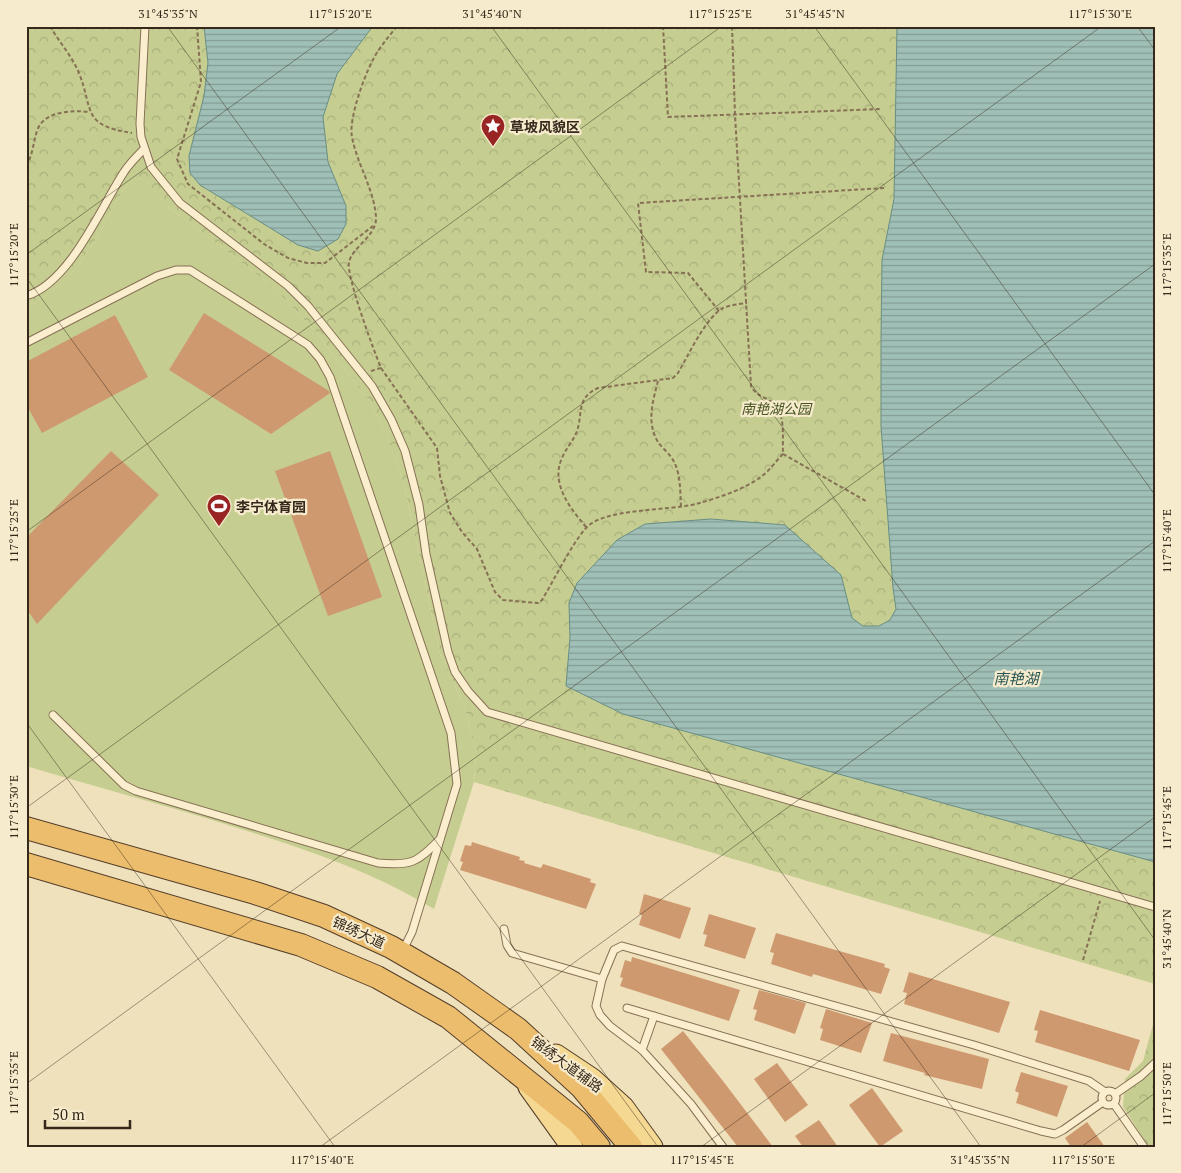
<svg xmlns="http://www.w3.org/2000/svg" width="1181" height="1173" font-family="'PT Serif','Noto Sans SC',serif">
<style>
.grass{fill:#c5cd90}
.forest{fill:url(#forest-crowns)}
.water{fill:url(#water-rules);stroke:#688e85}
.building{fill:#cf9970}
.lines{fill:none;stroke-linecap:round;stroke-linejoin:round}
.service-casing{stroke:#877155;stroke-width:9}
.primary-casing{stroke:#543e2a;stroke-width:23}
.trunk-casing{stroke:#543e2a;stroke-width:24}
.path{stroke:#877155;stroke-width:2;stroke-dasharray:4 2.5;stroke-linecap:butt}
.service{stroke:#faeecf;stroke-width:7}
.primary{stroke:#f5d891;stroke-width:21}
.trunk{stroke:#ecbd6c;stroke-width:22}
.ticks{fill:none;stroke:#36281b;stroke-width:1;stroke-opacity:0.45}
.labels{text-anchor:middle;dominant-baseline:central;stroke-width:4.5;stroke-linejoin:round;paint-order:stroke}
.poi-label{font-size:14px;font-weight:bold;fill:#36281b;stroke:#f6ebcc;text-anchor:start}
.park-label{font-size:14px;font-style:italic;fill:#455320;stroke:#f6ebcc}
.street-label{font-size:14px;fill:#36281b;stroke:#f6ebcc}
.water-label{font-size:15px;font-style:italic;fill:#295654;stroke:#f6ebcc}
.neatline{fill:none;stroke:#36281b;stroke-width:2}
.ticks-label{font-size:12px;text-anchor:middle;fill:#36281b}
</style>
<defs>
<pattern id="forest-crowns" width="20" height="18" patternUnits="userSpaceOnUse" patternTransform="scale(1.25)"><rect width="20" height="18" fill="#c5cd90"/><path d="M2 6a3 3 0 1 1 6 0M12 15a3 3 0 1 1 6 0" fill="none" stroke="#aab07c"/></pattern>
<pattern id="water-rules" width="6" height="5" patternUnits="userSpaceOnUse" patternTransform="scale(1.25)"><rect width="6" height="5" fill="#a0c0b7"/><path d="M0 2.5h6" fill="none" stroke="#839c94"/></pattern>
</defs>
<rect width="100%" height="100%" fill="#efe1bc"/>
<!-- grass -->
<path class="grass" d="M136,177L148,183L170,208L272,286L315,331L370,402L388,439L404,484L440,654L465,708L476,754L474,782L434,909C378,875 322,855 260,835C183,810 104,789 26,766V306C68,290 91,248 112,211C118,200 124,184 136,177Z"/>
<!-- forest -->
<g class="forest">
<path d="M26,26H1155V984L474,782L476,754L465,708L440,654L404,484L388,439L370,402L315,331L272,286L170,208L148,183L136,177C124,184 118,200 112,211C91,248 68,290 26,306Z"/>
<polygon points="1155,1017 1155,1147 1149,1147 1123,1107 1125,1079 1143,1061"/>
</g>
<!-- water -->
<g class="water">
<polygon points="204,26 373,26 337,74 323,117 328,162 346,206 346,224 338,239 318,251 298,245 200,185 190,173 189,156 204,96 208,63"/>
<polygon points="897,26 1155,26 1155,862 623,714 566,686 570,638 569,603 577,583 617,540 645,524 711,519 785,525 841,575 852,618 863,626 879,626 890,620 896,609 893,588 881,426 881,338 882,260 894,199"/>
</g>
<!-- building -->
<g class="building">
<polygon points="204,313 329,391 330,393 271,434 169,370"/>
<polygon points="115,315 148,377 42,433 26,404 26,362"/>
<polygon points="111,451 159,495 37,624 26,608 26,538"/>
<polygon points="330,451 382,597 328,616 275,471"/>
<polygon points="472,842 520,857 519,860 525,861 524,863 541,868 543,864 591,879 590,882 596,884 586,909 460,870 463,862 460,861 465,845 471,846"/>
<polygon points="644,894 691,908 680,939 639,925 642,915 639,914"/>
<polygon points="709,914 756,928 745,959 704,946 707,935 703,934"/>
<polygon points="776,933 885,964 884,967 890,969 881,994 813,974 812,977 771,964 774,953 770,952"/>
<polygon points="632,957 740,990 729,1021 620,986 623,978 620,977 625,960 631,962"/>
<polygon points="909,972 1010,1002 999,1033 904,1004 907,993 903,992"/>
<polygon points="759,990 806,1003 795,1034 754,1020 757,1010 753,1009"/>
<polygon points="826,1009 872,1023 861,1053 820,1040 823,1029 820,1028"/>
<polygon points="1040,1010 1140,1040 1129,1071 1035,1042 1038,1031 1034,1030"/>
<polygon points="683,1031 723,1081 773,1147 738,1147 661,1049"/>
<polygon points="891,1033 989,1059 982,1089 924,1075 925,1073 883,1061"/>
<polygon points="777,1063 808,1105 785,1122 754,1079"/>
<polygon points="1021,1072 1068,1086 1057,1117 1016,1103 1019,1093 1015,1091"/>
<polygon points="872,1088 903,1131 880,1147 849,1105"/>
<polygon points="819,1120 838,1147 803,1147 795,1136"/>
<polygon points="1087,1122 1105,1147 1071,1147 1065,1138"/>
</g>
<g class="lines">
<defs>
<g id="service">
<polyline points="145,26 140,124 141,137 151,167 180,203 288,286 308,306 372,386 391,419 405,451 419,505 426,554 448,652 455,672 468,691 487,712 1155,907"/>
<path d="M26,296C70,283 101,207 124,172C129,164 137,156 144,149"/>
<polyline points="26,343 157,276 176,270 190,270 308,345 320,359 330,377 451,733 457,784 412,932 403,950"/>
<path d="M53,715L124,785L136,791L378,863C411,866 417,863 440,839"/>
<polyline points="504,929 507,945 512,953 602,979 614,950 622,946 974,1045 1089,1081 1105,1092"/>
<polyline points="602,979 596,1006 600,1015 610,1026 642,1050 691,1104 723,1147"/>
<polyline points="627,1008 1041,1131 1055,1134 1063,1130 1103,1102"/>
<polyline points="642,1050 654,1016"/>
<circle cx="1109" cy="1098" r="7"/>
<polyline points="1115,1094 1141,1076 1155,1063"/>
<polyline points="1114,1104 1144,1147"/>
</g>
<g id="primary">
<polyline points="556,1055 592,1079 623,1107 652,1147"/>
<polyline points="529,1087 572,1147"/>
</g>
<g id="trunk">
<polyline points="26,828 255,893 324,916 391,947 453,983 518,1029 582,1088 631,1147"/>
<polyline points="26,864 301,945 377,977 448,1017 578,1122 599,1147"/>
</g>
</defs>
<!-- service casing -->
<use href="#service" class="service-casing"/>
<!-- primary casing -->
<use href="#primary" class="primary-casing"/>
<!-- trunk casing -->
<use href="#trunk" class="trunk-casing"/>
<!-- path -->
<g class="path">
<path d="M50,26C59,42 72,56 79,73C94,111 81,125 132,133"/>
<polyline points="197,26 201,82 177,159 188,184 264,244 288,258 307,263 325,263 373,226"/>
<polyline points="663,26 668,117 882,109"/>
<path d="M26,166C33,155 33,143 37,131C43,111 72,110 89,112"/>
<polyline points="719,311 688,273 646,272 638,203 884,188"/>
<path d="M381,368L437,448L440,476L450,513L462,532L477,549L495,592L503,600L538,603L542,600C554,580 571,545 586,528C603,508 669,511 696,504C717,498 744,490 762,476C770,470 776,461 783,454C782,436 787,410 769,400C761,396 755,394 751,386L735,115L732,26"/>
<path d="M371,371L381,368C374,351 346,276 349,262C353,246 377,236 376,217C374,189 357,164 352,137C348,118 367,67 378,51C384,42 391,34 397,26"/>
<path d="M658,381C653,401 646,422 658,442C662,448 669,453 673,460C681,474 680,491 681,507"/>
<polyline points="783,454 866,501"/>
<path d="M586,527C571,509 550,484 562,458C566,448 574,440 577,431C583,413 576,398 598,388L673,378L678,373C688,356 706,317 723,308C730,305 739,304 747,303"/>
<polyline points="1083,960 1100,901"/>
</g>
<!-- service -->
<use href="#service" class="service"/>
<!-- primary -->
<use href="#primary" class="primary"/>
<!-- trunk -->
<use href="#trunk" class="trunk"/>
</g>
<!-- ticks -->
<path class="ticks" d="M167,26L981,1147M491,26L1155,940M814,26L1155,495M1137,26L1155,50M26,255L342,26M26,277L658,1147M26,532L722,26M26,722L335,1147M26,808L1102,26M26,1084L1155,264M320,1147L1155,541M701,1147L1155,817M1081,1147L1155,1093"/>
<!-- icons -->
<defs>
<symbol id="sight-pin" viewBox="-11 -11 22 30"><path d="M0 17L-7.5 6A9.5 9.5 0 1 1 7.5 6Z" fill="#982423" stroke="#f6ebcc"/><path d="M0-6L1.8-2.2L6-1.7L2.9 1.2L3.7 5.4L0 3.3L-3.7 5.4L-2.9 1.2L-6-1.7L-1.8-2.2Z" fill="#fff"/></symbol>
<symbol id="stadium-pin" viewBox="-11 -11 22 30"><path d="M0 17L-7.5 6A9.5 9.5 0 1 1 7.5 6Z" fill="#982423" stroke="#f6ebcc"/><path d="M0-5a6.5 5 0 1 0 0 10a6.5 5 0 1 0 0-10ZM-3.5-1.8h7v3.6h-7Z" fill="#fff"/></symbol>
</defs>
<g fill-rule="evenodd">
<use href="#sight-pin" x="479" y="112" width="28" height="38"/>
<use href="#stadium-pin" x="205" y="492" width="28" height="38"/>
</g>
<g class="labels">
<!-- poi labels -->
<g class="poi-label">
<text x="510" y="126">草坡风貌区</text>
<text x="236" y="506">李宁体育园</text>
</g>
<!-- park labels -->
<g class="park-label">
<text x="776" y="408">南艳湖公园</text>
</g>
<!-- street labels -->
<g class="street-label">
<text transform="translate(359 932) rotate(25)">锦绣大道</text>
<text transform="translate(567 1064) rotate(36)">锦绣大道辅路</text>
</g>
<!-- water labels -->
<g class="water-label">
<text x="1016" y="678">南艳湖</text>
</g>
</g>
<!-- border -->
<rect width="1181" height="1173" fill="none" stroke="#f6ebcc" stroke-width="55"/>
<!-- scale -->
<path d="M45 1120v8h85v-8" fill="none" stroke="#36281b" stroke-width="2.5"/>
<text x="52" y="1120" font-size="15" fill="#36281b" stroke="#f6ebcc" stroke-width="4" paint-order="stroke">50 m</text>
<rect x="28" y="28" width="1126" height="1118" class="neatline"/>
<g class="ticks-label">
<text x="168" y="18">31°45'35"N</text>
<text x="340" y="18">117°15'20"E</text>
<text x="492" y="18">31°45'40"N</text>
<text x="720" y="18">117°15'25"E</text>
<text x="815" y="18">31°45'45"N</text>
<text x="1100" y="18">117°15'30"E</text>
<text transform="translate(14 255) rotate(-90)" y="4">117°15'20"E</text>
<text transform="translate(1167 265) rotate(-90)" y="4">117°15'35"E</text>
<text transform="translate(14 531) rotate(-90)" y="4">117°15'25"E</text>
<text transform="translate(1167 541) rotate(-90)" y="4">117°15'40"E</text>
<text transform="translate(14 807) rotate(-90)" y="4">117°15'30"E</text>
<text transform="translate(1167 818) rotate(-90)" y="4">117°15'45"E</text>
<text transform="translate(1167 939) rotate(-90)" y="4">31°45'40"N</text>
<text transform="translate(14 1083) rotate(-90)" y="4">117°15'35"E</text>
<text transform="translate(1167 1094) rotate(-90)" y="4">117°15'50"E</text>
<text x="322" y="1164">117°15'40"E</text>
<text x="702" y="1164">117°15'45"E</text>
<text x="980" y="1164">31°45'35"N</text>
<text x="1083" y="1164">117°15'50"E</text>
</g>
</svg>
